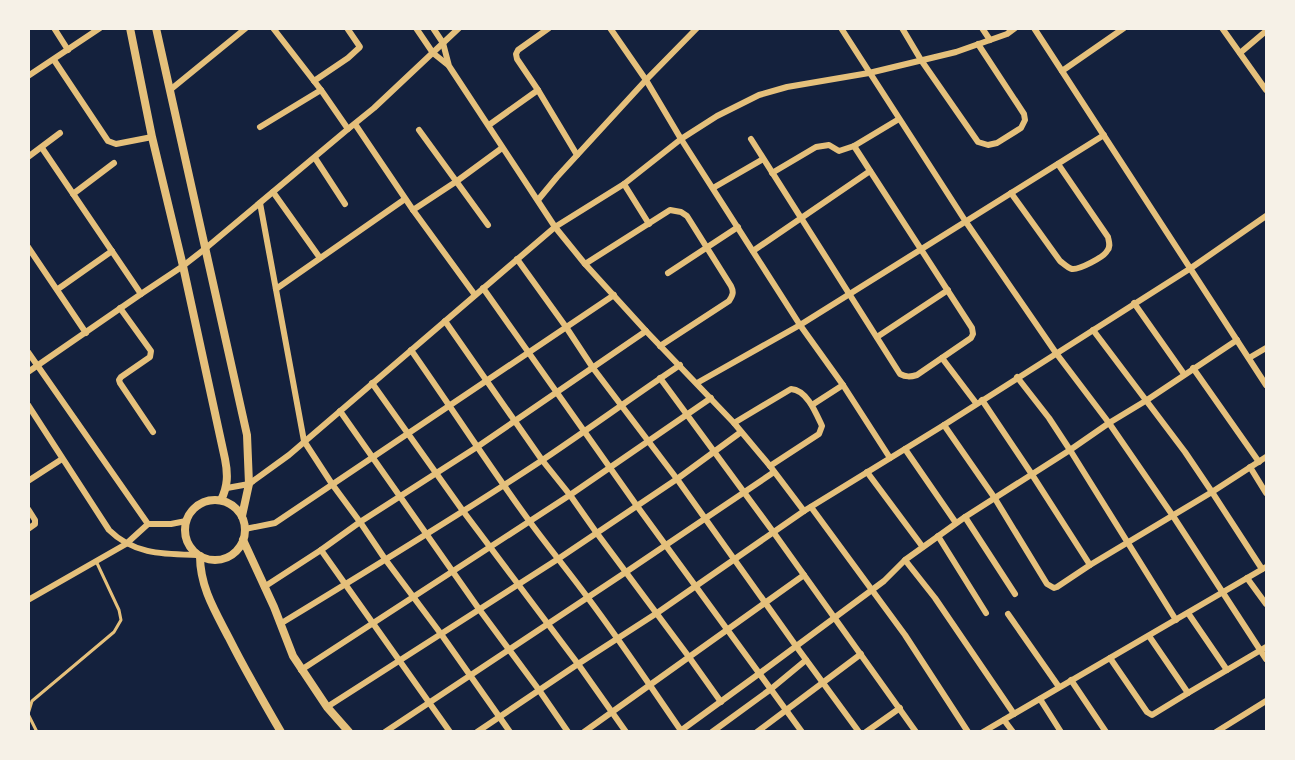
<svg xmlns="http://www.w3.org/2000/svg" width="1295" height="760" font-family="Montserrat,sans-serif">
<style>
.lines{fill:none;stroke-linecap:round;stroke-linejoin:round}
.service{stroke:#e5c07b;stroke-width:3}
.minor{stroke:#e5c07b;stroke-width:6}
.tertiary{stroke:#e5c07b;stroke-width:8}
</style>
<rect width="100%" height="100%" fill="#14213d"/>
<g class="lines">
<!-- service -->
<g class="service">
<polyline points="28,714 32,701 114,632 121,620 119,610 96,561"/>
<polyline points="28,714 37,732"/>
</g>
<!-- minor -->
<g class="minor">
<polyline points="54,28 68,50"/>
<polyline points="273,28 321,90 348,129"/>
<polyline points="416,28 433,53 448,65"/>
<polyline points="433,28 443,43 449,66 555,227 585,264 646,331 734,423 770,466 804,511"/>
<polyline points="549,28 518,50 516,54 517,59 538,90 577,155"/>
<polyline points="610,28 646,80 681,139 800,325 843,385 890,458"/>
<polyline points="841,28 966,222 1056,353 1109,423 1173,516 1266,659"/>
<polyline points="902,28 921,60 978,142 988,145 997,143 1021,128 1025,120 1024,114 978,44"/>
<polyline points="982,28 990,40"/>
<polyline points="1034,28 1266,385"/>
<polyline points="1222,28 1266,90"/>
<polyline points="1240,53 1266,31"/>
<polyline points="54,60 108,141 116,144 152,137"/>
<polyline points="1062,71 1124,28"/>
<polyline points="28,76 100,28"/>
<polyline points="314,81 348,58 360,47 347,28"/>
<polyline points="170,90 246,28"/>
<polyline points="355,124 413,210 475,295"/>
<polyline points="489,125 538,90"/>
<polyline points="260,127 321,90"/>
<polyline points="419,130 488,225"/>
<path d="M751,139L900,374C906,377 910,377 917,375L971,338L973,334L972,328L854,146"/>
<polyline points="42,148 141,294"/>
<polyline points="28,157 60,133"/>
<polyline points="315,158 345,204"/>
<polyline points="772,173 816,147 829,145 839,151 854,146 899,119"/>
<polyline points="624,184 649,224"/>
<polyline points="713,188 763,159"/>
<polyline points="273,192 320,258"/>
<path d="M1011,193L1060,261C1064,264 1068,268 1072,269C1079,270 1104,257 1107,251C1111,247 1109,242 1108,237L1058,164"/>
<polyline points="73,194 114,163"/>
<polyline points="538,200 557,177 646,80 697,28"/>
<polyline points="260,203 304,441 332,484 360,522 385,559 441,634 510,732"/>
<polyline points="413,210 457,181 502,148"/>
<polyline points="28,247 86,333"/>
<polyline points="753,251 870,171"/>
<polyline points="517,259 566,327 593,368 677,479 796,646 859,732"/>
<path d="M585,264L670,210L681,212L687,216L731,286C734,292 733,295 729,301L660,346"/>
<polyline points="668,273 738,227"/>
<polyline points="483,288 637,506 802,732"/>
<polyline points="58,289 112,251"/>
<polyline points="276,289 405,199"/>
<polyline points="1134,303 1184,374"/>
<polyline points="120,308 151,351 150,357 121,377 119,380 120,383 153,432"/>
<polyline points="445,321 542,460 570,495 596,532 689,657 721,702"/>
<polyline points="1093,330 1185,452 1212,492 1262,569"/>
<polyline points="877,337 948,290"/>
<path d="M411,350C451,407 489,466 530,522C549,548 569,572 588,598C621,642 651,687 682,732"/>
<polyline points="28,352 148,524"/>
<polyline points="942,358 976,403"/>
<polyline points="1249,358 1266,348"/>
<polyline points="1193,368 1259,462"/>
<polyline points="28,372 141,294 183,266 206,248 348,129 374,108 459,28"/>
<polyline points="1017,377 1049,418 1070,450 1176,620"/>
<polyline points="660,378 774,533 916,732"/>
<polyline points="372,383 463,511 578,664 626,732"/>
<polyline points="697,383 800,325 1104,135"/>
<polyline points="982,400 1031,473 1090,565"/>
<path d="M28,405L109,530C134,555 165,554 198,555"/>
<polyline points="812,405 843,385"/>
<polyline points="340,411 479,609 539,690 568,732"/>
<path d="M734,423L791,389C807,390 816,413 822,426L819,434L770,466"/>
<polyline points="944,425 994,497 1047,584 1054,588 1057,587 1090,565 1212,492 1266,457"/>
<polyline points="905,449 956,523"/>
<polyline points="1250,467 1266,493"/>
<polyline points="867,472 922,546"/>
<polyline points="28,481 62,459"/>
<polyline points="227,488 249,484 289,455 555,227 624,184 681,139 717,116 759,95 787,87 869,73 956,52 1007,34 1015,28"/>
<polyline points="811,507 905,635 968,732"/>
<polyline points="28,509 35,520 35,524 28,529"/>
<polyline points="965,517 1015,594"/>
<polyline points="245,529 275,523 614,295"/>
<polyline points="938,536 986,613"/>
<polyline points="321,550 450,732"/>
<polyline points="905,560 935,598 1014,714"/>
<polyline points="1247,578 1266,604"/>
<polyline points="264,587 321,550 360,522 477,447 646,331"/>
<polyline points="28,600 126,544 148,524 171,524 186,521"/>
<polyline points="1188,613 1227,670"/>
<polyline points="1008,614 1059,687"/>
<path d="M280,624C369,570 458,516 544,459C590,428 634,396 680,365"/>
<polyline points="1149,636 1188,693"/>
<polyline points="1110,658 1147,712 1152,715 1188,693 1266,647"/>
<polyline points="301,670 570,495 711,398"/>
<polyline points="1071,680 1106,732"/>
<polyline points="1040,699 1061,732"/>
<polyline points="327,707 558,559 677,479 741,432"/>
<polyline points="1004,720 1013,732"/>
<polyline points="385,732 626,572 774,472"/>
<polyline points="477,732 578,664 657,613 804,511 944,425 1191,268 1266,216"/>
<polyline points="584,732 804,575"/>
<polyline points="679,732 760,673 884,581 905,560 965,517 1070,450 1109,423 1147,400 1237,340"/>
<polyline points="712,732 771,689 806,660"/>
<polyline points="757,732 861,654"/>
<polyline points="866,732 900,708"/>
<polyline points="983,732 1266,567"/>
<polyline points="1216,732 1266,701"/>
</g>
<!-- tertiary -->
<g class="tertiary">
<path d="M130,28L152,137L183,266L225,459C228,474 228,486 221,500"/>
<polyline points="156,28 247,435 249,484 242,516"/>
<circle cx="215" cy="530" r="30"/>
<polyline points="243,540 274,607 293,656 327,707 349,732"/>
<path d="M200,556C200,587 215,611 229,638C245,670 263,701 281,732"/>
</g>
</g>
<!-- border -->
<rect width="1295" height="760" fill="none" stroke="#f6f1e7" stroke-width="60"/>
</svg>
